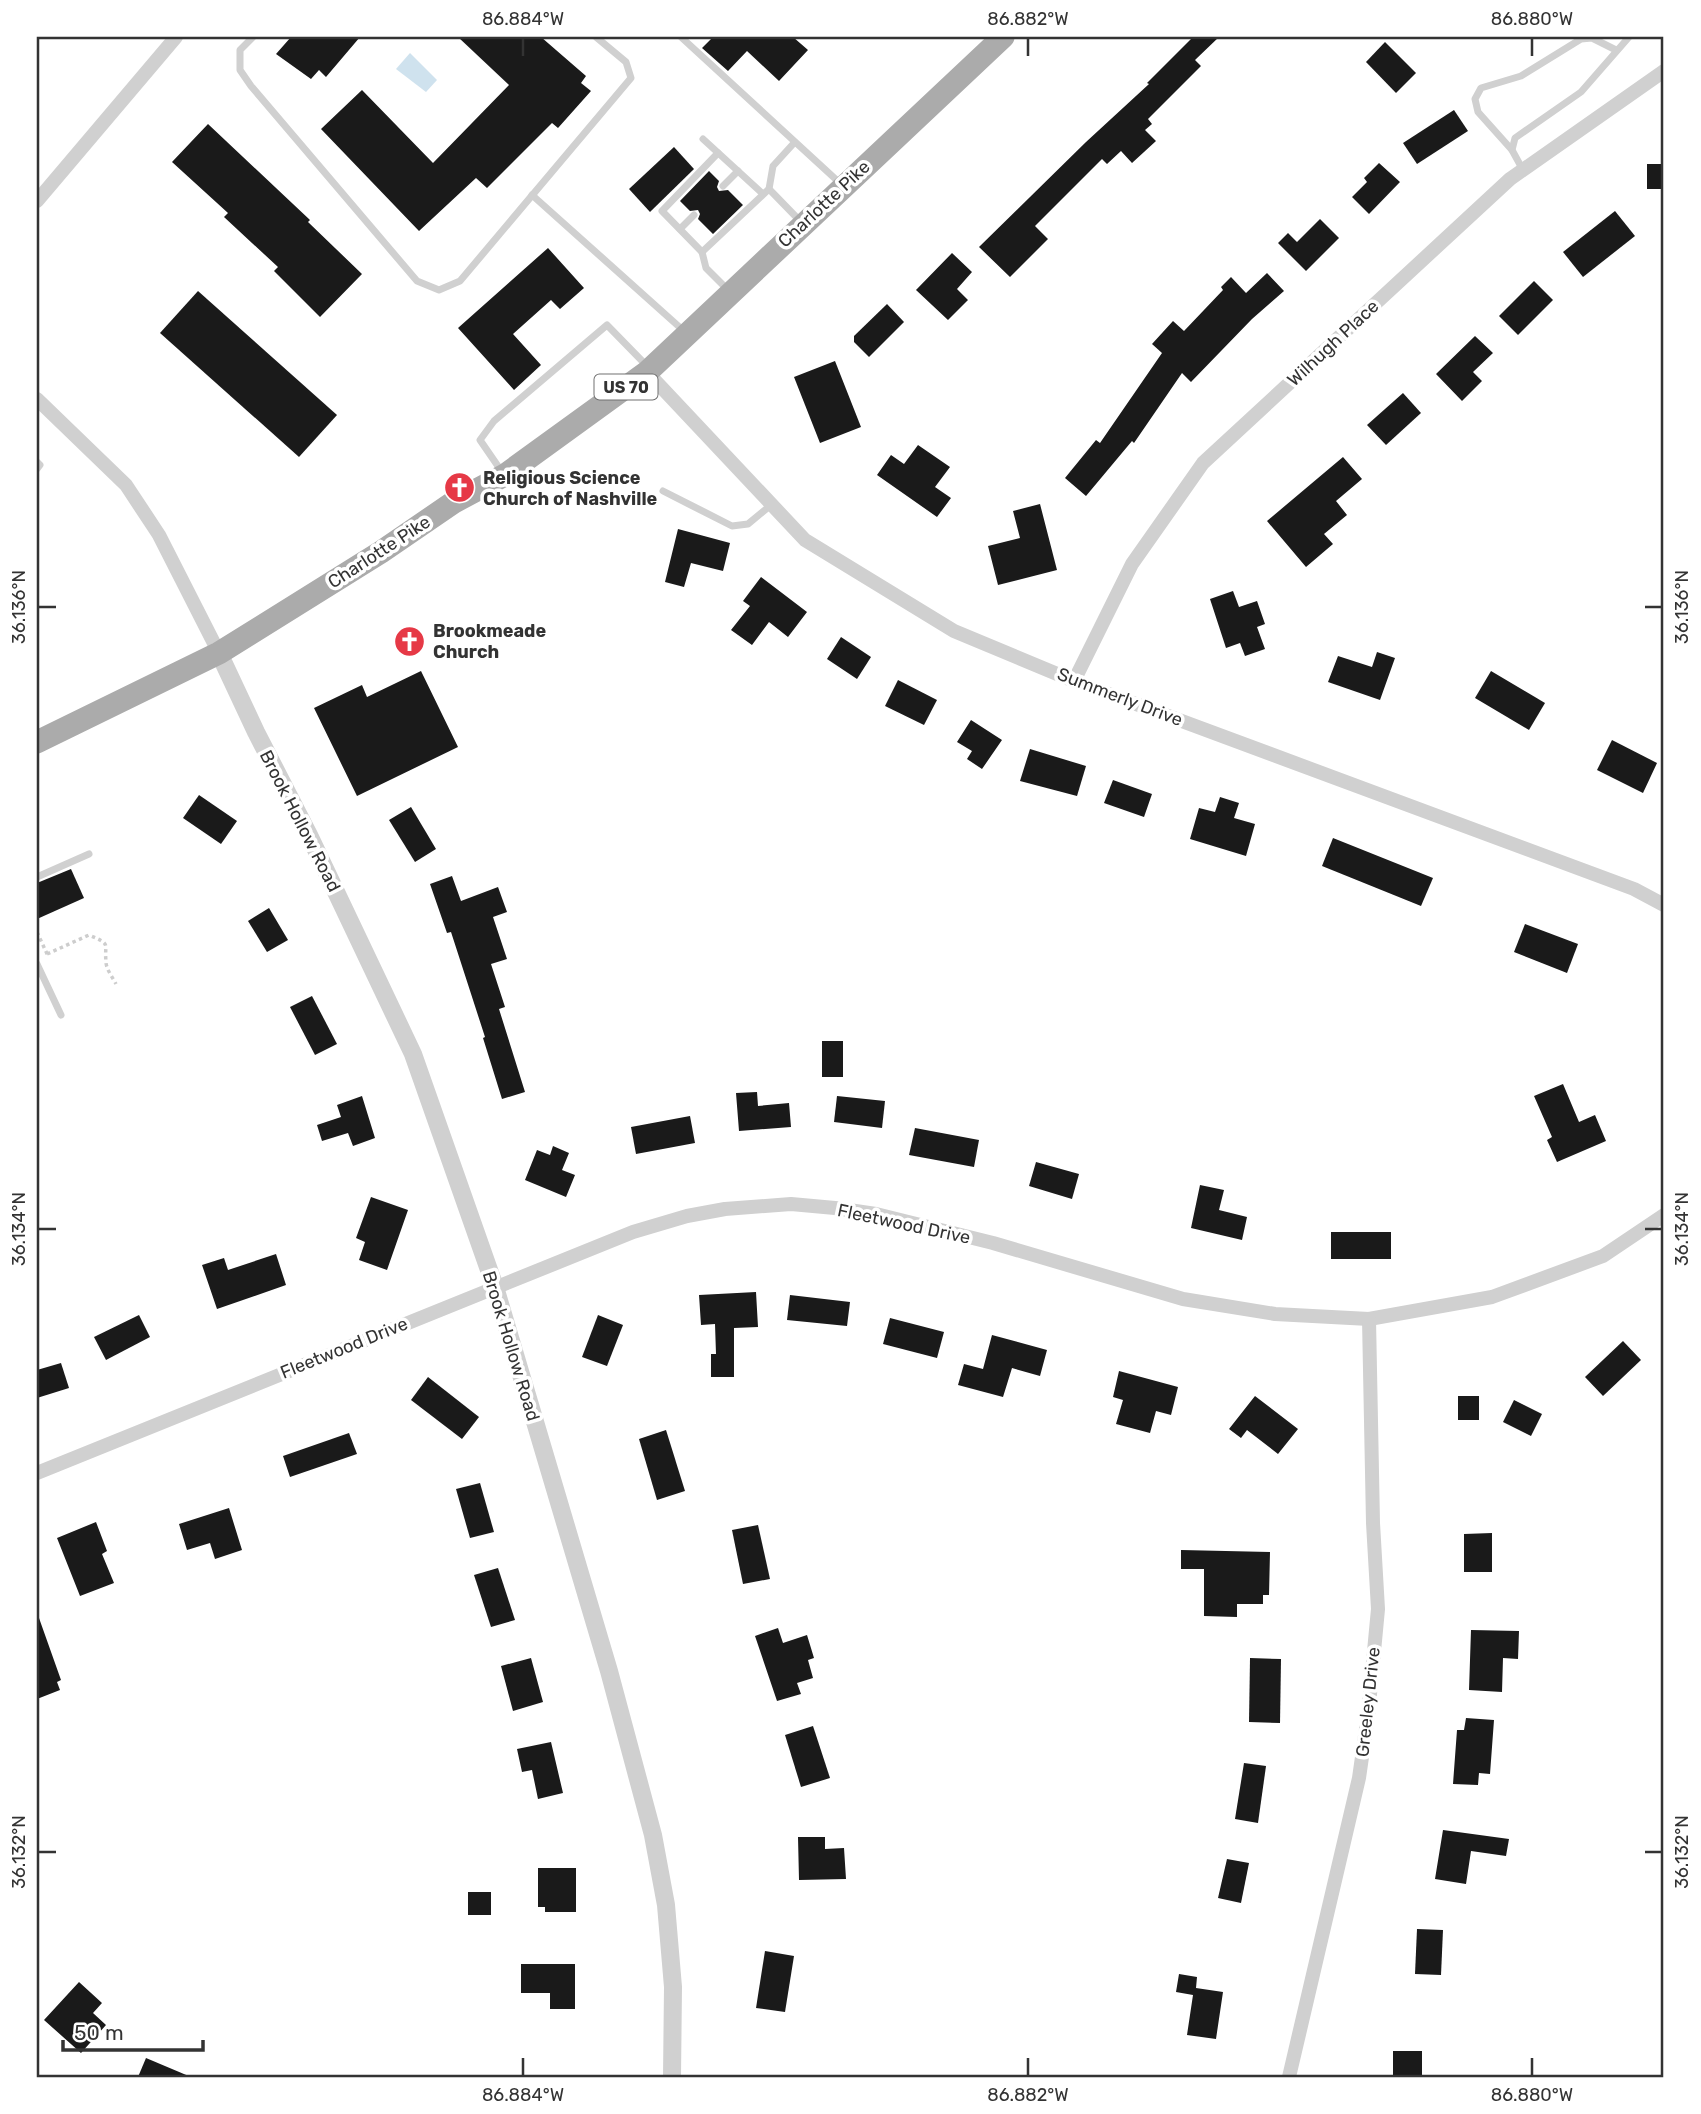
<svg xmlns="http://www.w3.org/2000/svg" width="1701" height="2114" font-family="Rubik,sans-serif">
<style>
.water{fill:#cfe2ee}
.building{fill:#1a1a1a}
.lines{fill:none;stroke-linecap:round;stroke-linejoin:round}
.path{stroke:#cdcdcd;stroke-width:3.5;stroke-dasharray:3.5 3.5;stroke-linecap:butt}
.service{stroke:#d0d0d0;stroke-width:7}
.minor{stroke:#d0d0d0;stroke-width:14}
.tertiary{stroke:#d0d0d0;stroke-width:18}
.primary{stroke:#ababab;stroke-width:23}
.ticks{fill:none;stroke:#333;stroke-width:2.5}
.labels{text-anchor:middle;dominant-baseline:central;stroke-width:7;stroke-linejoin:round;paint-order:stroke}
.shield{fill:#fff;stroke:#707070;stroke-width:2}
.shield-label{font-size:16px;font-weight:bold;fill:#333}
.street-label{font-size:18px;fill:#333;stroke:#fff}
.poi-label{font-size:18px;font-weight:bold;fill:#333;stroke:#fff;text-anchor:start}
.neatline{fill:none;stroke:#333;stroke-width:2.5}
.ticks-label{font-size:18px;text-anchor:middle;fill:#333}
</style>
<rect width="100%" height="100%" fill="#fff"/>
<!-- water -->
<polygon class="water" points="410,53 437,80 426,92 396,69"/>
<!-- building -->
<g class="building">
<polygon points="291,37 360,37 326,77 319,70 311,79 276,54"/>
<polygon points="458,37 541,37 586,76 581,83 591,91 558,128 552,123 487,188 476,178 419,231 321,129 362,90 433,163 509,85"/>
<polygon points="713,37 793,37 808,50 779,81 747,51 728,71 702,48"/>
<polygon points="1193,37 1219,37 1195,60 1201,66 1148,119 1152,124 1145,130 1156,141 1132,163 1121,151 1107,164 1102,159 1035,226 1048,239 1010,277 979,247 1086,142 1149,84 1147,83"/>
<polygon points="1385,42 1416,73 1396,93 1366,62"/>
<polygon points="1454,110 1468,131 1417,164 1403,143"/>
<polygon points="208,124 310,220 308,222 362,274 320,317 274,271 278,267 224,217 228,213 172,162"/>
<polygon points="674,147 694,169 650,212 629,189"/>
<polygon points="1379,163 1400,182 1369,214 1352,197 1367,182 1364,178"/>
<rect x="1647" y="164" width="17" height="25"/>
<polygon points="709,171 719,181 717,187 719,191 728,190 743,205 713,234 698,219 700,214 698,210 690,211 680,201"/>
<polygon points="1615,211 1635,236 1583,277 1563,252"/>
<polygon points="1320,219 1339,238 1306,271 1278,243 1288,233 1297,242"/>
<polygon points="548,248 584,288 560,309 551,300 513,334 541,365 514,390 458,328"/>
<polygon points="952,253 972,272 957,289 968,300 948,320 916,290"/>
<polygon points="1267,273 1284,291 1252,319 1191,382 1182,373 1134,443 1132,441 1086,496 1065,478 1096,440 1100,443 1162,353 1152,344 1173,321 1184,331 1223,290 1221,287 1231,277 1246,293"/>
<polygon points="1534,281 1553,300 1518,335 1499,316"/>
<polygon points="198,291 337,415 299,457 160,333"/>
<polygon points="887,304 904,322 869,357 854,342 854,336"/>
<polygon points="1475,336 1493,353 1473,372 1482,381 1462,401 1436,374"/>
<polygon points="835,361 861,427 820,443 794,377"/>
<polygon points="1403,393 1421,413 1386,445 1367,425"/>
<polygon points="918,445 950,467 935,487 951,498 937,517 877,475 891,455 904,464"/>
<polygon points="1343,457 1362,479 1336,501 1347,515 1324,534 1333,544 1306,567 1267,521"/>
<polygon points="1040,504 1057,570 998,585 988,546 1020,538 1013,511"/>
<polygon points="678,529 730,543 723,571 691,563 684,587 665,582"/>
<polygon points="761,577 807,612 788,637 769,622 752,645 731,630 750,606 743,601"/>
<polygon points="1233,591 1239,607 1257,601 1265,624 1257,627 1265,649 1245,656 1240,643 1226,648 1210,599"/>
<polygon points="841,637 871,657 857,679 827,659"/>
<polygon points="1377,652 1395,658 1380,700 1328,682 1338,656 1372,667"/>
<polygon points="421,671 458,747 357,796 314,708 362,685 367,697"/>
<polygon points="1491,671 1545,703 1529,730 1475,698"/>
<polygon points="898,680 937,700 924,725 885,706"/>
<polygon points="971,720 1002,740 982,769 967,759 972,751 957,742"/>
<polygon points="1612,740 1657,763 1643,793 1597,770"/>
<polygon points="1030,749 1086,766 1077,796 1020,781"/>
<polygon points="1113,780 1152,794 1144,817 1104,803"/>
<polygon points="199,795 237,821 221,844 183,818"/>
<polygon points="1220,797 1239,803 1234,818 1255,824 1246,856 1190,839 1199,808 1215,812"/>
<polygon points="411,807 436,849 415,862 389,820"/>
<polygon points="1333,838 1433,878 1421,906 1322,866"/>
<polygon points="71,869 84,898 37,919 37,883"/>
<polygon points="452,876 461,901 498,887 507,912 493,917 507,959 491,964 505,1007 499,1009 525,1092 502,1099 483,1038 485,1037 451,932 447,933 430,884"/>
<polygon points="269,908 288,940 267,952 248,921"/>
<polygon points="1525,924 1578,944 1567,973 1514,952"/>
<polygon points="312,996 337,1044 315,1055 290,1007"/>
<rect x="822" y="1041" width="21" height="36"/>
<polygon points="1563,1084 1579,1122 1595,1115 1606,1141 1557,1162 1547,1140 1552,1137 1534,1096"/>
<polygon points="757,1092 758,1106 789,1103 791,1127 739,1131 736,1093"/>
<polygon points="362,1096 375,1138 353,1146 348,1133 322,1141 317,1125 341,1117 337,1105"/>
<polygon points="837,1096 885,1101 882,1128 834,1122"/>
<polygon points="690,1116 695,1143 636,1154 631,1127"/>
<polygon points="915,1128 979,1140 974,1167 909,1155"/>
<polygon points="553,1146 569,1153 562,1170 575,1175 566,1197 525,1180 537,1150 550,1155"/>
<polygon points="1036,1162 1079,1174 1072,1199 1029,1186"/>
<polygon points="1200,1185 1224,1190 1219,1210 1247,1217 1242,1240 1191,1228"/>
<polygon points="371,1197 408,1210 387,1270 359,1260 365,1242 356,1238"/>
<rect x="1331" y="1232" width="60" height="27"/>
<polygon points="276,1254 286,1285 217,1309 202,1265 224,1258 228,1270"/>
<polygon points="756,1292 758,1327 734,1328 734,1377 711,1377 711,1354 716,1354 715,1324 701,1325 699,1295"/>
<polygon points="790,1295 850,1302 847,1326 787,1320"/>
<polygon points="139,1315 150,1337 106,1360 94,1337"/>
<polygon points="598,1315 623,1325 607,1366 582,1357"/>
<polygon points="890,1318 944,1332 937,1358 883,1344"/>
<polygon points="992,1335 1047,1350 1040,1376 1012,1368 1003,1397 958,1385 964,1364 983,1369"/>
<polygon points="1623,1341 1641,1360 1603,1396 1585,1377"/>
<polygon points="61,1363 69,1388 37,1398 37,1370"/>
<polygon points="1119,1371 1178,1387 1171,1415 1156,1411 1150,1433 1116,1424 1123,1400 1113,1397"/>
<polygon points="428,1377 479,1417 462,1439 411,1400"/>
<polygon points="1255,1396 1298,1429 1278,1454 1247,1430 1241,1438 1229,1429"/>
<rect x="1458" y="1396" width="21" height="24"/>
<polygon points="1514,1400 1542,1414 1531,1436 1503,1422"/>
<polygon points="666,1430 685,1491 657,1500 639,1439"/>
<polygon points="349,1433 357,1454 290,1477 283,1456"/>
<polygon points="480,1483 494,1532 470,1538 456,1489"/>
<polygon points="229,1508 242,1550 215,1559 210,1543 187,1550 179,1524"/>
<polygon points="96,1522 107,1551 102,1554 114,1583 80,1596 57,1538"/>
<polygon points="758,1525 770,1579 743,1584 732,1530"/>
<polygon points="1492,1533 1492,1572 1464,1572 1464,1534"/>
<polygon points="1181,1550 1270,1552 1269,1595 1263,1595 1263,1604 1237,1604 1237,1617 1204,1616 1204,1569 1181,1569"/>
<polygon points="498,1568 515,1620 491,1627 474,1575"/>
<polygon points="39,1618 61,1680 57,1682 60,1690 37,1699 37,1619"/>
<polygon points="778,1628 783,1643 807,1635 814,1658 808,1660 813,1678 797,1683 801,1694 777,1701 755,1636"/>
<polygon points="1471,1630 1519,1631 1518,1659 1503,1658 1502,1692 1469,1690"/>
<polygon points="531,1658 543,1702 513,1711 501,1666"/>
<polygon points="1250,1658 1281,1659 1280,1723 1249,1722"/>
<polygon points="1466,1718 1494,1720 1490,1774 1479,1773 1478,1785 1453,1784 1457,1730 1464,1730"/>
<polygon points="813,1726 830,1778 801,1787 785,1735"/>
<polygon points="551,1742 563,1793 538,1799 532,1770 522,1772 517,1749"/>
<polygon points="1244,1763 1266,1766 1258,1823 1235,1819"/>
<polygon points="1443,1830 1509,1839 1506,1856 1471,1851 1466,1884 1435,1879"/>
<polygon points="798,1837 825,1837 825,1849 844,1848 846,1879 799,1880"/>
<polygon points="1227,1859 1249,1863 1241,1903 1218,1898"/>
<polygon points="538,1868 576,1868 576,1912 545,1912 545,1907 538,1907"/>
<rect x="468" y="1892" width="23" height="23"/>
<polygon points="1417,1929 1443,1930 1441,1975 1415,1974"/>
<polygon points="765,1951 794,1956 785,2012 756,2008"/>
<polygon points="521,1964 575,1964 575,2009 550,2009 550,1993 521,1993"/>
<polygon points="1179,1974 1197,1977 1196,1988 1223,1992 1216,2039 1187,2035 1193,1995 1176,1992"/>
<polygon points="79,1982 102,2003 93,2013 106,2025 81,2053 44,2020"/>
<rect x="1393" y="2051" width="29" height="26"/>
<polygon points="146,2058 191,2077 138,2077"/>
</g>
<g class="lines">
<!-- path -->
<g class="path">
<polyline points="37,932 48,956"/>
<path d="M47,954L89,935C112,945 104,942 106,962C106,969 113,978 116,984"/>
</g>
<!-- service -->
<g class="service">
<polyline points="253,37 240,50 240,70 251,86 417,281 439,290 460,281 631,78 626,62 596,37"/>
<polyline points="681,37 842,185"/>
<polyline points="703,139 763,194"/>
<polyline points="1512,150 1478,112 1475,99 1481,88 1521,76 1581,39 1592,38 1616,50"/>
<polyline points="718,153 662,211 702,252 769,189 773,166 794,143"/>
<polyline points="1523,170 1512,150 1515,138 1581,92 1629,37"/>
<polyline points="723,186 738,171"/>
<polyline points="769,189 802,223"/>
<polyline points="532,195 685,332"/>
<polyline points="680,229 694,215"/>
<polyline points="702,252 706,268 728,290"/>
<polyline points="37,462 40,465 37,469"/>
<polyline points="502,472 480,440 494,421 607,325 647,366"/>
<polyline points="663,491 732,526 748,524 771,505"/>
<polyline points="37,877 89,854"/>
<polyline points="37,964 61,1015"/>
</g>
<!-- minor -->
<g class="minor">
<polyline points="37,201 176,37"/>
<polyline points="647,372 805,540 954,631 1074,681 1634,889 1664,905"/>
<polyline points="37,399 126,485 159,535 219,653"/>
<polyline points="1074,681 1132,564 1203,463 1510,179 1664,71"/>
<polyline points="37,1473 633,1232 687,1216 725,1209 791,1204 835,1208 876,1214 993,1243 1183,1299 1275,1314 1369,1319 1492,1297 1603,1256 1664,1215"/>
<polyline points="1289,2077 1359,1778 1368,1715 1378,1609 1373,1523 1369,1319"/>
</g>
<!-- tertiary -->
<polyline class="tertiary" points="219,653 256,732 309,835 413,1054 495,1287 609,1671 653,1835 666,1905 673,1987 672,2077"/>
<!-- primary -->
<polyline class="primary" points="37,742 219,653 381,552 454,502 505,475 647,372 1003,37"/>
</g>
<!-- ticks -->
<path class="ticks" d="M523,38V56M1028,38V56M1532,38V56M38,607H56M1645,607H1662M38,1229H56M1645,1229H1662M38,1852H56M1645,1852H1662M523,2058V2076M1028,2058V2076M1532,2058V2076"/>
<!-- icons -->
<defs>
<symbol id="church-disc" viewBox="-11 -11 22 22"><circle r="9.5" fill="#e63946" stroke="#fff"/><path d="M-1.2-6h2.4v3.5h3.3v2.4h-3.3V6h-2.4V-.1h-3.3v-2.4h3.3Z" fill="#fff"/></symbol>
</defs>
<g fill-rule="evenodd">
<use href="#church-disc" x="442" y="470" width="35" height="35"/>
<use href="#church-disc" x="392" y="624" width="35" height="35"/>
</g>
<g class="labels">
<!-- shield labels -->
<rect class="shield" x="594.5" y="374.5" width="63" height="25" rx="5"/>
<g class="shield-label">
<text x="626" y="387">US 70</text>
</g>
<!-- street labels -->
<g class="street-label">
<text transform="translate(824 204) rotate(-43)">Charlotte Pike</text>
<text transform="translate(1333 343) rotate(-43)">Wilhugh Place</text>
<text transform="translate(379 552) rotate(-33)">Charlotte Pike</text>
<text transform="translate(1120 697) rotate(21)">Summerly Drive</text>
<text transform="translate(300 821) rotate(63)">Brook Hollow Road</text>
<text transform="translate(904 1224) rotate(12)">Fleetwood Drive</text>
<text transform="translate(511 1346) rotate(73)">Brook Hollow Road</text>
<text transform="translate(344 1348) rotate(-22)">Fleetwood Drive</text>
<text transform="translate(1368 1702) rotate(-84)">Greeley Drive</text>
</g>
<!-- poi labels -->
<g class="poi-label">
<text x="483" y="478">Religious Science<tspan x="483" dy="21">Church of Nashville</tspan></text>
<text x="433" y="631">Brookmeade<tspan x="433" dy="21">Church</tspan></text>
</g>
</g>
<!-- border -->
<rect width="1701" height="2114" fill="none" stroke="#ffffff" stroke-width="77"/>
<!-- scale -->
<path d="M63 2040v10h140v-10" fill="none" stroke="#333333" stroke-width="3.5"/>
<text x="74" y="2040" font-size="21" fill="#333333" stroke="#ffffff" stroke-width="5" paint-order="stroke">50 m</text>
<rect x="38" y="38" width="1624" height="2038" class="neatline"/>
<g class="ticks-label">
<text x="523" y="25">86.884°W</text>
<text x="1028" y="25">86.882°W</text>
<text x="1532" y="25">86.880°W</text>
<text transform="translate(19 607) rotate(-90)" y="6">36.136°N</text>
<text transform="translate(1682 607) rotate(-90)" y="6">36.136°N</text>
<text transform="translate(19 1229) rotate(-90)" y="6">36.134°N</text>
<text transform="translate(1682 1229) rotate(-90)" y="6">36.134°N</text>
<text transform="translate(19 1852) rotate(-90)" y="6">36.132°N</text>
<text transform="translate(1682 1852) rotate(-90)" y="6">36.132°N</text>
<text x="523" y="2101">86.884°W</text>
<text x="1028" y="2101">86.882°W</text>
<text x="1532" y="2101">86.880°W</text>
</g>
</svg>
